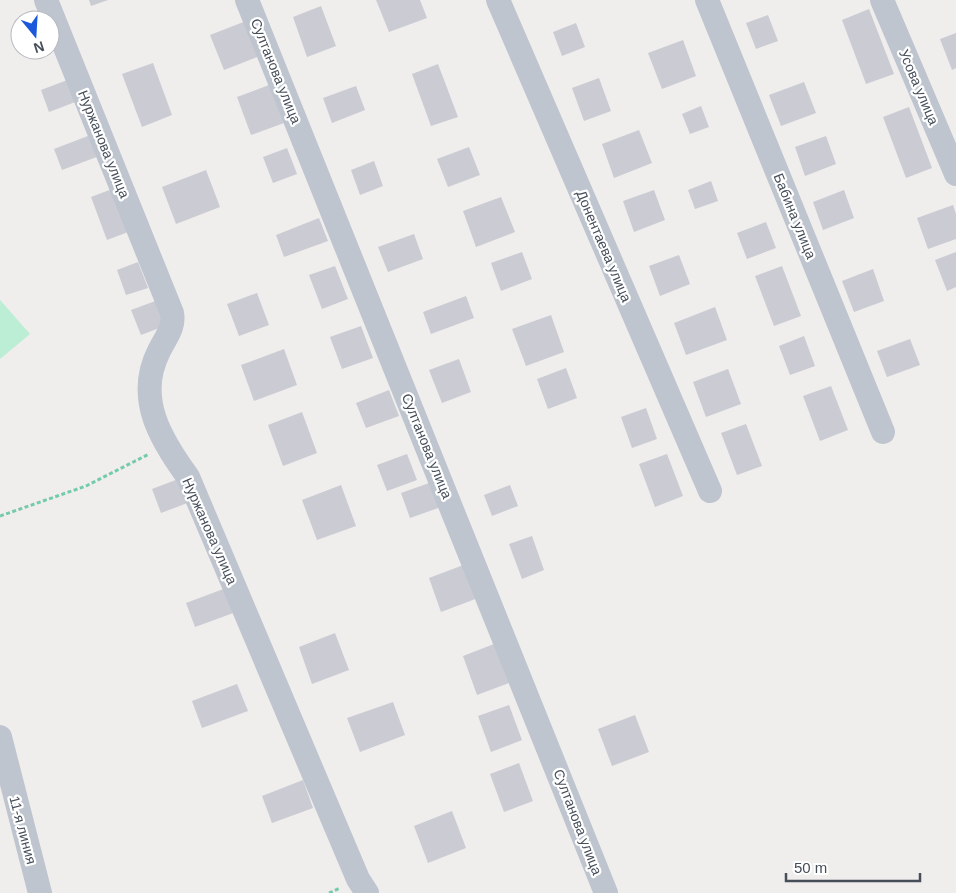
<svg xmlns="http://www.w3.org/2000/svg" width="956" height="893" font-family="Arial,sans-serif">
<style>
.green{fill:#bbeed5}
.building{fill:#cacbd3}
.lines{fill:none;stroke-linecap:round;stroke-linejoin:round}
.path{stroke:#74cbab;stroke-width:3;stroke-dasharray:4 2.5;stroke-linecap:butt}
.minor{stroke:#bec5cf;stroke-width:24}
.labels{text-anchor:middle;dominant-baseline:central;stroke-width:4.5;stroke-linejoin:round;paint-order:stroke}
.street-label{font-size:14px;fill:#464e5a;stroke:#fff}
</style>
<rect width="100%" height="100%" fill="#f0eded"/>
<!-- green -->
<polygon class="green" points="0,300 30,334 0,359"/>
<!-- building -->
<g class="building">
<polygon points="89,0 108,0 91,6"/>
<polygon points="376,0 420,0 427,18 389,32"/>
<polygon points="321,6 336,46 307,57 293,17"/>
<polygon points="869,9 894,74 866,84 842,20"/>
<polygon points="768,15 778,41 756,49 746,23"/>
<polygon points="246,21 260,56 224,70 210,35"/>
<polygon points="576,23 585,47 562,56 553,32"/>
<polygon points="956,33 956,68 952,70 940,39"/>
<polygon points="683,40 696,76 662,89 648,53"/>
<polygon points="153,63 172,115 142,127 122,74"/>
<polygon points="438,64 458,117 431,126 412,74"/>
<polygon points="599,78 611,111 584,121 572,88"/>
<polygon points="70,79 78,101 49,112 41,90"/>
<polygon points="804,82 816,113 781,126 769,95"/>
<polygon points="269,85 284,123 251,135 237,97"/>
<polygon points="356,86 365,110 332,123 323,98"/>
<polygon points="701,106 709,127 690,134 682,114"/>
<polygon points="909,107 932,168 906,178 883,117"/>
<polygon points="639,130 652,163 614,178 602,144"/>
<polygon points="93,134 102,155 62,170 54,149"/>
<polygon points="826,136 836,164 805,176 795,147"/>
<polygon points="469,147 480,175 448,187 437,159"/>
<polygon points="287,148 297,174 273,183 263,157"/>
<polygon points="374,161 383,186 360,195 351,170"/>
<polygon points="206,170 220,207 176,224 162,187"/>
<polygon points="711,181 718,201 695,209 688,190"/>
<polygon points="120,186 136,229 107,240 91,197"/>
<polygon points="654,190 665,220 634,232 623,201"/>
<polygon points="844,190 854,218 823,230 813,202"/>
<polygon points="501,197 515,232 476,247 463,211"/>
<polygon points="953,205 956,214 956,239 928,249 917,218"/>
<polygon points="319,218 328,241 284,257 276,235"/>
<polygon points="766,222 776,248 747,259 737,233"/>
<polygon points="414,234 423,259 388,272 378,247"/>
<polygon points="522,252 532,279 501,291 491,263"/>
<polygon points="956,252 956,287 947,291 935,260"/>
<polygon points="679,255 690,284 660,296 649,266"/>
<polygon points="138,262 148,288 126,295 117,270"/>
<polygon points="335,266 348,299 322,309 309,275"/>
<polygon points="782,266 801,316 774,326 755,276"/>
<polygon points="873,269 884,301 854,312 842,281"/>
<polygon points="257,293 269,325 239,336 227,304"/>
<polygon points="466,296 474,318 431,334 423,312"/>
<polygon points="158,300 167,325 141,335 131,310"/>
<polygon points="715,307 727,340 686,355 674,323"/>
<polygon points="551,315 564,352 526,366 512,329"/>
<polygon points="361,326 373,358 342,369 330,337"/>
<polygon points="804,336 815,366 790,375 779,346"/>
<polygon points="910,339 920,365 887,377 877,351"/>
<polygon points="284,349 297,385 254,401 241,365"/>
<polygon points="459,359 471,392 442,403 429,370"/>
<polygon points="566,368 577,398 548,409 537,379"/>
<polygon points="728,369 741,404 706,417 693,382"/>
<polygon points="831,386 848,430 820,441 803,396"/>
<polygon points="389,390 399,416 366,428 356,403"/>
<polygon points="646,408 657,439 632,448 621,417"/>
<polygon points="302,412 317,453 283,466 268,425"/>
<polygon points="746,424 762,466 737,475 721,433"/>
<polygon points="407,454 417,480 387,491 377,465"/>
<polygon points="667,454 683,496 655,507 639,464"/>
<polygon points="181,478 190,502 161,513 152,489"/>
<polygon points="432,482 441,507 410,518 401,493"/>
<polygon points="341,485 356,526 317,540 302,500"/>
<polygon points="510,485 518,506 492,516 484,495"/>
<polygon points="532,536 544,570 522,579 509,544"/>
<polygon points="466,564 478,598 441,612 429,578"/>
<polygon points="226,588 236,612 195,627 186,603"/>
<polygon points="335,633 349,670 312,684 299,647"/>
<polygon points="494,644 509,683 477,695 463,656"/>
<polygon points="237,684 248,711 202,728 192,701"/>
<polygon points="393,702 405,735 360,752 347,718"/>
<polygon points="509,705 522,740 491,752 478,716"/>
<polygon points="635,715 649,752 612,766 598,729"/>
<polygon points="519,763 533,801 504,812 490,774"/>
<polygon points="303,780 313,808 272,823 262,796"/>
<polygon points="452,811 466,848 428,863 414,826"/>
</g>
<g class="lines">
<!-- path -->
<g class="path">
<polyline points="0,516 86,486 149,454"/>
<polyline points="329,893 340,888"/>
</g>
<!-- minor -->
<g class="minor">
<path d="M46,0L172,313C175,328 165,338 159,351C135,398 161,440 188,477L358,879L367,893"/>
<polyline points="247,0 606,893"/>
<polyline points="498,0 710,491"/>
<polyline points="707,0 883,432"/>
<polyline points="882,0 956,174"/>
<polyline points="0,737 40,893"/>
</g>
</g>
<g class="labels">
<!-- street labels -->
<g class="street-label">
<text transform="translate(276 71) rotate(68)">Султанова улица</text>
<text transform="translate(919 87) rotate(67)">Усова улица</text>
<text transform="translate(104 144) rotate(68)">Нуржанова улица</text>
<text transform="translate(795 216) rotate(68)">Бабина улица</text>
<text transform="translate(604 246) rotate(67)">Донентаева улица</text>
<text transform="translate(427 446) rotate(68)">Султанова улица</text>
<text transform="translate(210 531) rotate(66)">Нуржанова улица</text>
<text transform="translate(578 822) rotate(69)">Султанова улица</text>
<text transform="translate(23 830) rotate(75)">11-я линия</text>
</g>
</g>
<!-- north arrow -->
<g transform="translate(35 35) rotate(162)"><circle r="24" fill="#ffffff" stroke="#b5b8bd"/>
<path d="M0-4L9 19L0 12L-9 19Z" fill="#1b58dc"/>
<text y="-8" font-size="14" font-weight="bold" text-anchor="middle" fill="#464e5a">N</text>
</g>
<!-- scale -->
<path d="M786 873v8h134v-8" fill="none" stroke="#464e5a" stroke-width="2.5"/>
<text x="794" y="873" font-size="15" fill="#464e5a" stroke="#ffffff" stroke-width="4" paint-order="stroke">50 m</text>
</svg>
